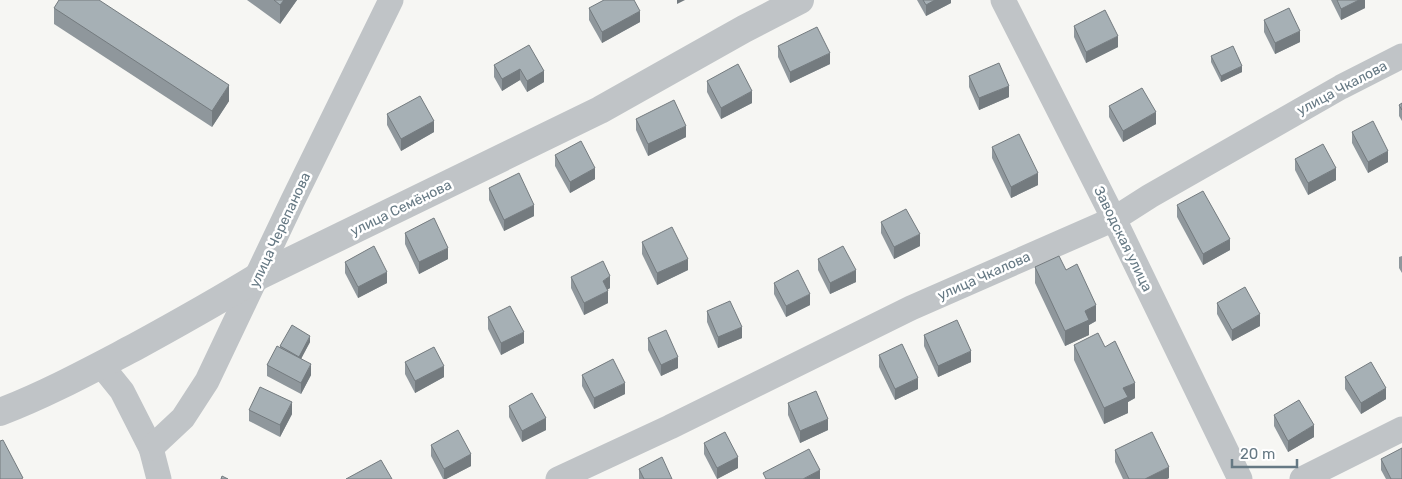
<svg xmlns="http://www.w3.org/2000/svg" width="1402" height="479" font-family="Rubik,sans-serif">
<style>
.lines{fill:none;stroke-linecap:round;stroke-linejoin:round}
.minor{stroke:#c0c4c7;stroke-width:25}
.tertiary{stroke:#c0c4c7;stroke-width:28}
.wall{fill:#8f979c}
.shaded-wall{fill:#747b7f}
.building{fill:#a6b0b5;stroke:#747b7f}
.labels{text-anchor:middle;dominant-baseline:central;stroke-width:5;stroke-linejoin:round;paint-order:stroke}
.street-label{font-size:14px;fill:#667984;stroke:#fff}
</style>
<rect width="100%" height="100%" fill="#f6f6f3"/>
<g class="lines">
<!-- minor -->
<g class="minor">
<polyline points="1003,0 1114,219 1240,479"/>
<polyline points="101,365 122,391 151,448 159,479"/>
<polyline points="151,448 183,418 207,381 293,200 391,0"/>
<polyline points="558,479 670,427 911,308 1114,219 1150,196 1341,87 1402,56"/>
<polyline points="1302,479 1402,429"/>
</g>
<!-- tertiary -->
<path class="tertiary" d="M0,412C47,394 91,370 135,347C177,324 218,301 259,276L600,110L744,29L800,0"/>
</g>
<!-- wall -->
<g class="wall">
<polygon points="247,0 297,0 280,24"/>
<polygon points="917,0 951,0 951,3 926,16"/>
<polygon points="1331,0 1365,0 1365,8 1341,20"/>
<polygon points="54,8 229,101 212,127 54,24"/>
<polygon points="589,8 640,22 602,43 589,20"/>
<polygon points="1264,20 1300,42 1275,54 1264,32"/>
<polygon points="1074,26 1118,47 1086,63 1074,37"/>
<polygon points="778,46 830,64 790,83 778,57"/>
<polygon points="1211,56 1242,72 1221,82 1211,62"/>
<polygon points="494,65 544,71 544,82 527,92 520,80 502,91 494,77"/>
<polygon points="969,76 1009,97 979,110 969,87"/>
<polygon points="707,81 752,103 721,119 707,92"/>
<polygon points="1402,103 1402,121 1399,116 1399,105"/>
<polygon points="1109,106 1156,124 1123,142 1109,117"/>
<polygon points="387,114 434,132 401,151 387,125"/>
<polygon points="636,119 686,137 648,156 636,130"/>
<polygon points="1352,132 1388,162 1368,173 1352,143"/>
<polygon points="992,147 1038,185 1011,198 992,158"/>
<polygon points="555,155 595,179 570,193 555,166"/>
<polygon points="1295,159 1336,180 1308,195 1295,170"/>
<polygon points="489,188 534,216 504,231 489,200"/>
<polygon points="1177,205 1230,250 1203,265 1177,217"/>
<polygon points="881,222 920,246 894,259 881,233"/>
<polygon points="405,233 448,259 419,274 405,244"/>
<polygon points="642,242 688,270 657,285 642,254"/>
<polygon points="1402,256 1402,273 1399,268 1399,257"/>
<polygon points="818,259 856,282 830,294 818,270"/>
<polygon points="345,262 387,283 358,298 345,273"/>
<polygon points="1035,267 1066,270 1096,321 1089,325 1089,335 1065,346 1035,283"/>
<polygon points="571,277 610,288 607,290 608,303 584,315 571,288"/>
<polygon points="774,283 810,305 786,317 774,294"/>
<polygon points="1217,303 1260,326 1232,341 1217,314"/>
<polygon points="707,311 742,338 718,348 707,322"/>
<polygon points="488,317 524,343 501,355 488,329"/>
<polygon points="924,335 971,362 938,377 924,346"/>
<polygon points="648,338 678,368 661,376 648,350"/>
<polygon points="310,342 301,358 311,375 301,394 267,376 267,365 280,347 280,346"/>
<polygon points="1074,345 1105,347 1135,398 1128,402 1128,413 1104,424 1074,360"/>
<polygon points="879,355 918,389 895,400 879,367"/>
<polygon points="405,362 444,377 415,393 405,374"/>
<polygon points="582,375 625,394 594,409 582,386"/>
<polygon points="1345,377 1386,399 1361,414 1345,389"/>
<polygon points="788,403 828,430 800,443 788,415"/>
<polygon points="509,406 546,430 522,442 509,417"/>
<polygon points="249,410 292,414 280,437 249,421"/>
<polygon points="1274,415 1314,437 1288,452 1274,426"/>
<polygon points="704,443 738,468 717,479 704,454"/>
<polygon points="431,445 471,466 446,479 443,479 431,456"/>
<polygon points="1115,450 1169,478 1167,479 1123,479 1115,462"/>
<polygon points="1381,459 1402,479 1386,479 1381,470"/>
<polygon points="639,469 672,479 639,479"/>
</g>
<!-- shaded-wall -->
<g class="shaded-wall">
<polygon points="284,0 297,0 280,24 280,5"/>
<polygon points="677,0 685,0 677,4"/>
<polygon points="935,0 951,0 951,3 926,16 926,5"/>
<polygon points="1359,0 1365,0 1365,8 1341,20 1341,9"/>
<polygon points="640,11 640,22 602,43 602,32"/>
<polygon points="1300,31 1300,42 1275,54 1275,43"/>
<polygon points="1118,36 1118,47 1086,63 1086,52"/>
<polygon points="830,53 830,64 790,83 790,72"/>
<polygon points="1242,66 1242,72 1221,82 1221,76"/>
<polygon points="520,69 520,80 502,91 502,79"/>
<polygon points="544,71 544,82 527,92 527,81"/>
<polygon points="229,85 229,101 212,127 212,111"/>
<polygon points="1009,86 1009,97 979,110 979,98"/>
<polygon points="752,91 752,103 721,119 721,108"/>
<polygon points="1156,112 1156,124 1123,142 1123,131"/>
<polygon points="434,121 434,132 401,151 401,139"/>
<polygon points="686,126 686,137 648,156 648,144"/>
<polygon points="1388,151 1388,162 1368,173 1368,162"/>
<polygon points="595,168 595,179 570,193 570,182"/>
<polygon points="1336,168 1336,180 1308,195 1308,183"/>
<polygon points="1038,173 1038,185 1011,198 1011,187"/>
<polygon points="534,205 534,216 504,231 504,220"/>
<polygon points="920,234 920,246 894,259 894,247"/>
<polygon points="1230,239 1230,250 1203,265 1203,254"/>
<polygon points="448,248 448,259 419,274 419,262"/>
<polygon points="688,259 688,270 657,285 657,273"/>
<polygon points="856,270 856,282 830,294 830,283"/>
<polygon points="387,272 387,283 358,298 358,287"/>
<polygon points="610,276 610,288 603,292 603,281"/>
<polygon points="608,291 608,303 584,315 584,303"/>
<polygon points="810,294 810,305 786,317 786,306"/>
<polygon points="1096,305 1096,321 1089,325 1089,335 1065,346 1065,331 1085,311"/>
<polygon points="1260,314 1260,326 1232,341 1232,330"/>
<polygon points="742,327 742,338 718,348 718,337"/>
<polygon points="524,332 524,343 501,355 501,343"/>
<polygon points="310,336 310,342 299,363 299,357"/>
<polygon points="971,351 971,362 938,377 938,366"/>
<polygon points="678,357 678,368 661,376 661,365"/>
<polygon points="311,364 311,375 301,394 301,383"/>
<polygon points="444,366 444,377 415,393 415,381"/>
<polygon points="918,378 918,389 895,400 895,389"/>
<polygon points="625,383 625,394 594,409 594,398"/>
<polygon points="1135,383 1135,398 1128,402 1128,413 1104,424 1104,408 1123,388"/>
<polygon points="1386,388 1386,399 1361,414 1361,403"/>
<polygon points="292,402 292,414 280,437 280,425"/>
<polygon points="546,418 546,430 522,442 522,431"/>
<polygon points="828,419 828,430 800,443 800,431"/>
<polygon points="1314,425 1314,437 1288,452 1288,441"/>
<polygon points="471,454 471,466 446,479 444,479 444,469"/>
<polygon points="738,457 738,468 717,479 717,468"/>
<polygon points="1169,467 1169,478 1167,479 1145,479"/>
<polygon points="820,470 820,479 803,479"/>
</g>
<!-- building -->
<g class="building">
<polygon points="59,0 99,0 229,85 212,111 54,8"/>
<polygon points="274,0 284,0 280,5"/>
<polygon points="604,0 634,0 640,11 602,32 589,8"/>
<polygon points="923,0 935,0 926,5"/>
<polygon points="1337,0 1359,0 1341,9"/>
<polygon points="1289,8 1300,31 1275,43 1264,20"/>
<polygon points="1105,10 1118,36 1086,52 1074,26"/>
<polygon points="817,27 830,53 790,72 778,46"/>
<polygon points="529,45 544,71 527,81 520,69 502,79 494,65"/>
<polygon points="1233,46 1242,66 1221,76 1211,56"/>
<polygon points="999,63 1009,86 979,98 969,76"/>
<polygon points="738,64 752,91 721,108 707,81"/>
<polygon points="1142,88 1156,112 1123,131 1109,106"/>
<polygon points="420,96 434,121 401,139 387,114"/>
<polygon points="674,100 686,126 648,144 636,119"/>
<polygon points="1402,103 1402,110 1399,105"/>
<polygon points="1373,121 1388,151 1368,162 1352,132"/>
<polygon points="1019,134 1038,173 1011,187 992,147"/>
<polygon points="581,141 595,168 570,182 555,155"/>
<polygon points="1323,144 1336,168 1308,183 1295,159"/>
<polygon points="519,173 534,205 504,220 489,188"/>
<polygon points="1203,191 1230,239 1203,254 1177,205"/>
<polygon points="906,209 920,234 894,247 881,222"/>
<polygon points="434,218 448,248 419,262 405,233"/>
<polygon points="672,227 688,259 657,273 642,242"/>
<polygon points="374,246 387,272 358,287 345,262"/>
<polygon points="843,246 856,270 830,283 818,259"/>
<polygon points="1059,256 1066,270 1077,264 1096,305 1085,311 1089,320 1065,331 1035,267"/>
<polygon points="603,261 610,276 603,281 608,291 584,303 571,277"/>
<polygon points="798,270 810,294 786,306 774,283"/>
<polygon points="1245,287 1260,314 1232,330 1217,303"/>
<polygon points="730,301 742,327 718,337 707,311"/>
<polygon points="510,306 524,332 501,343 488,317"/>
<polygon points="957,320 971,351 938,366 924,335"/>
<polygon points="292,325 310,336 299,357 280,346"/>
<polygon points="666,330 678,357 661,365 648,338"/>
<polygon points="1098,333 1105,347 1115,341 1135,383 1123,388 1128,397 1104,408 1074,345"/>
<polygon points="902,344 918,378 895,389 879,355"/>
<polygon points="277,346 311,364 301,383 267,365"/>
<polygon points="434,347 444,366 415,381 405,362"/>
<polygon points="613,359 625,383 594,398 582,375"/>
<polygon points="1371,362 1386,388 1361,403 1345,377"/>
<polygon points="260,387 292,402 280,425 249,410"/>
<polygon points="816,391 828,419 800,431 788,403"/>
<polygon points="532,393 546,418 522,431 509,406"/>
<polygon points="1299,400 1314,425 1288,441 1274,415"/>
<polygon points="458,430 471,454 444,469 431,445"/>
<polygon points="725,432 738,457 717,468 704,443"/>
<polygon points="1152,432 1169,467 1145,479 1129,479 1115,450"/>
<polygon points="3,440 23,478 21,479 0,479 0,441"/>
<polygon points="1402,448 1402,479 1391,479 1381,459"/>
<polygon points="809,449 820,470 803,479 766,479 763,473"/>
<polygon points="662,457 672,479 644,479 639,469"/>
<polygon points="381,460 392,479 346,479"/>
<polygon points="222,476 228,479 221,479"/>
</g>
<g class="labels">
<!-- street labels -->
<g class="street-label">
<text transform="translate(1342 88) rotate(-28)">улица Чкалова</text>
<text transform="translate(401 208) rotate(-26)">улица Семёнова</text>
<text transform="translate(280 230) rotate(-65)">улица Черепанова</text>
<text transform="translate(1123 239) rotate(64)">Заводская улица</text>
<text transform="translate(984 276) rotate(-24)">улица Чкалова</text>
</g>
</g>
<!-- scale -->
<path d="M1232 459v8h65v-8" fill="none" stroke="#667984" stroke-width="2.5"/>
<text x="1240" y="459" font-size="15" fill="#667984" stroke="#ffffff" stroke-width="4" paint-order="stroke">20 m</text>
</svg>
